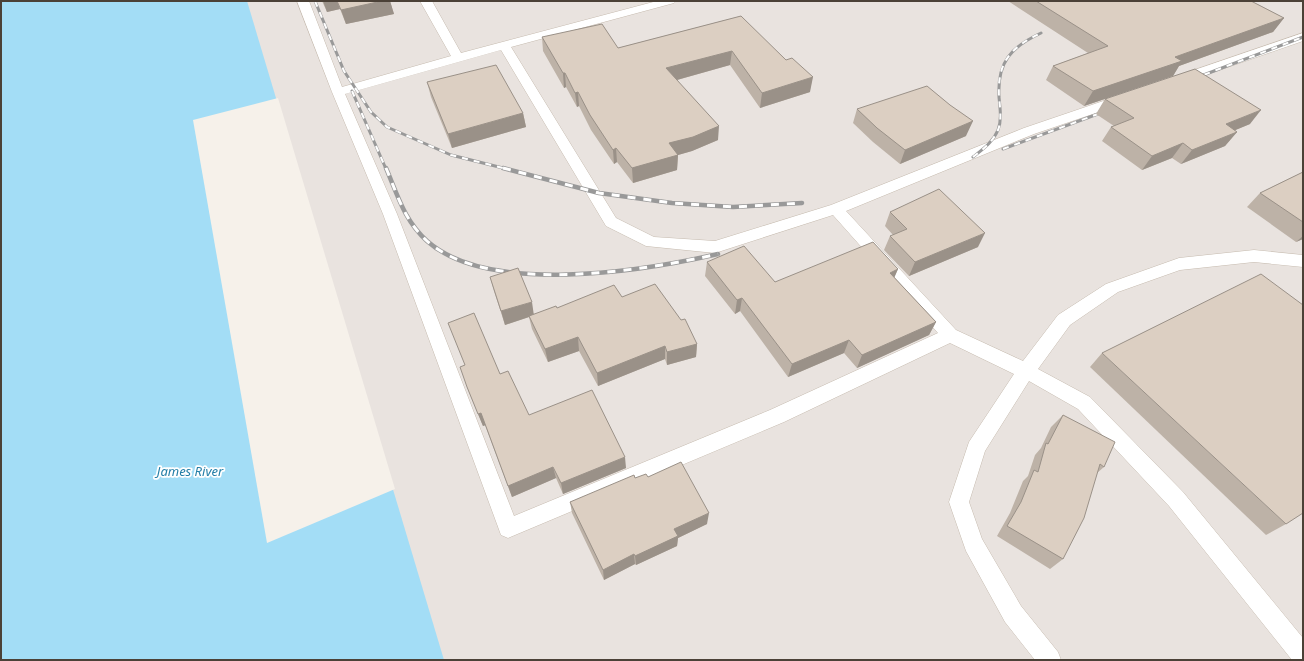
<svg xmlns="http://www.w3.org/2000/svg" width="1304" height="661" font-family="'Noto Sans',sans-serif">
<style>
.industrial{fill:#e9e3df}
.water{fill:#a3ddf6}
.pier{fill:#f6f1ea}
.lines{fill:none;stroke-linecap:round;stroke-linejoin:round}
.lane-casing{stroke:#c6bbaf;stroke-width:1}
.lane{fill:#fff;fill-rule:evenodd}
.rail-far1-casing{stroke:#999;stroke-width:3}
.rail-casing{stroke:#999;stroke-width:4.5}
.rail-far1{stroke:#fff;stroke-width:2;stroke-dasharray:6;stroke-linecap:butt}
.rail{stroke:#fff;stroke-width:3;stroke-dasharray:8;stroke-linecap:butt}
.wall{fill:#bdb2a7}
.shaded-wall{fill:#9a9188}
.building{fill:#dccfc2;stroke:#9a9188}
.labels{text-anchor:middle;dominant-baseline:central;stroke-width:3.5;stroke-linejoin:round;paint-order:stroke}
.water-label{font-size:13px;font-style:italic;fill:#237ea7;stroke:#fff}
</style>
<rect width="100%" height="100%" fill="#f6f1ea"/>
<!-- industrial -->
<rect class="industrial" x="1" y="1" width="1302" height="659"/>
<!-- water -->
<polygon class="water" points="1,1 247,1 444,660 1,660"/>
<!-- pier -->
<polygon class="pier" points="278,98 395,489 267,543 193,120"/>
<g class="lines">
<defs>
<g id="lane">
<path d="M297,1H309L342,87L451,56L420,1H432L461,53L657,1H676L674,3L511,47L616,218L654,237L715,241L831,205L1024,128L1118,96H1128L1129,99L1128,102L1034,134L846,211L956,330L1023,361L1058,315L1106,284L1179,258L1254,250L1303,255V267L1254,262L1180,270L1118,292L1070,325L1038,369L1090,397L1183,492L1303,638V660H1292L1169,506L1078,409L1029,381L985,451L969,502L982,539L1021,606L1058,652L1061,660H1035L1005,622L966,551L949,502L969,442L1014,374L950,343L784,422L515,535L508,538L501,535L383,214L332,92ZM501,50L606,226L646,246L715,253L833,215L938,333L770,410L514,516L397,214L345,94Z"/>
<polygon points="1303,33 1303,41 1182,83 1174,83 1172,80 1174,77"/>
</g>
</defs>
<!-- lane casing -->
<use href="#lane" class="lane-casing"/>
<!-- lane -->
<use href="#lane" class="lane"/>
<defs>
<g id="rail-far1">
<polyline points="315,1 344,71 371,112 387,127 451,155 507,169"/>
<polyline points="1193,79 1303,37"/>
<polyline points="352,91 386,169"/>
<polyline points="1003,149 1106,111"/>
<path d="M973,157C983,149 993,142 998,130C1002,120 1000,108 999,97C997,62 1011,47 1041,33"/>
</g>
<g id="rail">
<path d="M386,168C398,196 404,220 427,241C489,296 643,271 718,254"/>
<polyline points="503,168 599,193 672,203 733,207 802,203"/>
</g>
</defs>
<!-- rail-far1 casing -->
<use href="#rail-far1" class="rail-far1-casing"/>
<!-- rail casing -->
<use href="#rail" class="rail-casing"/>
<!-- rail-far1 -->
<use href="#rail-far1" class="rail-far1"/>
<!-- rail -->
<use href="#rail" class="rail"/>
</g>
<!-- wall -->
<g class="wall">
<polygon points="322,1 390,1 394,14 346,24 340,9 327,12"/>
<polygon points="1008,1 1251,1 1284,18 1273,32 1179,66 1173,76 1084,106 1046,80 1053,66 1088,53"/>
<polygon points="741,16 810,92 760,108 730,65 677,80 718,140 692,151 678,155 677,170 633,183 617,162 614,164 591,130 579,106 577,107 566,87 564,88 543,51 542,37 618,48"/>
<polygon points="427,82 523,113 526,127 452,148 431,97"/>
<polygon points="1105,99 1250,124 1235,130 1237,132 1225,146 1181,164 1172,158 1142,170 1102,141 1111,127 1114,126 1096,114"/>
<polygon points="950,105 966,136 900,164 873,142 853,123 857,109"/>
<polygon points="1303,172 1303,239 1296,242 1247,207 1260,193"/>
<polygon points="890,212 978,247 909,276 884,250 890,236 893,235 885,226"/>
<polygon points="707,262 775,282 898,269 894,277 936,322 929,335 857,368 844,353 788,377 740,311 735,314 705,276"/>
<polygon points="490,277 534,314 557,308 622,297 697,344 696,357 667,365 665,359 598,386 579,351 548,362 532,329 529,317 505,325 494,291"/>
<polygon points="1102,353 1286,524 1266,535 1090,367"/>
<polygon points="500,374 529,415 626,468 563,494 556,478 512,497 485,425 483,426 467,387"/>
<polygon points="1063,415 1104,467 1097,473 1063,559 1050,569 997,536 1010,513 1023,481 1028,476 1035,455 1041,448 1051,427"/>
<polygon points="648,477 707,524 678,538 677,546 636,565 635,564 604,580 572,513 570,502 635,478"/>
</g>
<!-- shaded-wall -->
<g class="shaded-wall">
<polygon points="323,1 337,1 340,9 327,12"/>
<polygon points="382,1 390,1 394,14 346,24 341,10"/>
<polygon points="1284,18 1273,32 1179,66 1173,76 1084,106 1093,91 1175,57"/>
<polygon points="732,51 730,65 666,83 666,68"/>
<polygon points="563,73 565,73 566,87 564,88"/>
<polygon points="813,77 810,92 760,108 762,93"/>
<polygon points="578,92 579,106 577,107 575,93"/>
<polygon points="1261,110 1250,124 1214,139 1226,124"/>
<polygon points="523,113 526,127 452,148 448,134"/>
<polygon points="973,121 966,136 900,164 905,150"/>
<polygon points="719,126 718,140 692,151 678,155 677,170 633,183 632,168 669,143"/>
<polygon points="1237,132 1225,146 1181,164 1192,150"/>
<polygon points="1183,143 1172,158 1142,170 1152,156"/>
<polygon points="616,148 617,162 614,164 613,150"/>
<polygon points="985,233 978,247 909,276 915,262"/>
<polygon points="1303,236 1303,239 1296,242"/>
<polygon points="898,269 892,283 890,273"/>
<polygon points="742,298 740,311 735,314 737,300"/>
<polygon points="532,302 534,316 529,316 529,317 505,325 501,311"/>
<polygon points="936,322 929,335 857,368 862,355"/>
<polygon points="578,337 579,351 548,362 545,349"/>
<polygon points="849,340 844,353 788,377 792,364"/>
<polygon points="697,344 696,357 667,365 667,352"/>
<polygon points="665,346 665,359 598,386 597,373"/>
<polygon points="481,413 486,425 483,426 478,414"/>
<polygon points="625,457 626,468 563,494 561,483"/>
<polygon points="553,467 556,478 512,497 508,486"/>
<polygon points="709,513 707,524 678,538 677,546 636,565 635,556 674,529"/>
<polygon points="634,554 635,564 604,580 603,570"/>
</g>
<!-- building -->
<g class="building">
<polygon points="337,1 382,1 341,10"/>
<polygon points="1036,1 1251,1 1284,18 1175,57 1182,61 1093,91 1053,66 1108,46"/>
<polygon points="741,16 786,60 792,58 813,77 762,93 732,51 666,68 719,126 693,137 669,143 678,155 632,168 616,148 613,150 590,115 578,92 575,93 565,73 563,73 542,37 602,24 618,48"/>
<polygon points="496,65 523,113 448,134 427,82"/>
<polygon points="1195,69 1261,110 1226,124 1237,132 1192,150 1183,143 1152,156 1111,127 1134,118 1105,99"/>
<polygon points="927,86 950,105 973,121 905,150 877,128 857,109"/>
<polygon points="1303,172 1303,222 1260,193"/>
<polygon points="939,189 985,233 915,262 890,236 907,229 890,212"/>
<polygon points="873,242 898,269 890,273 936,322 862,355 849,340 792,364 742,298 737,300 707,262 744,246 775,282"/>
<polygon points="518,268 532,302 501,311 490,277"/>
<polygon points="1261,274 1303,305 1303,513 1286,524 1102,353"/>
<polygon points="655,284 681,320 685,319 697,344 667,352 665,346 597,373 578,337 545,349 529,316 556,306 557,308 614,285 622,297"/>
<polygon points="474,313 500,374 508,371 529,415 592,390 625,457 561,483 553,467 508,486 481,413 478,414 467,387 460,367 465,365 448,323"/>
<polygon points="1063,415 1115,442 1104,467 1100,464 1084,518 1063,559 1007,526 1021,502 1034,470 1038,472 1046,443 1048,444"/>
<polygon points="681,462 709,513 674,529 678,536 635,556 634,554 603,570 570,502 634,475 635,478 646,474 648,477"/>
</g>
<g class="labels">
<!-- water labels -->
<g class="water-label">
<text x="190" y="471">James River</text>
</g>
</g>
<!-- border -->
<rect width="1304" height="661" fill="none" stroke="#4b4137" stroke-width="4"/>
</svg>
